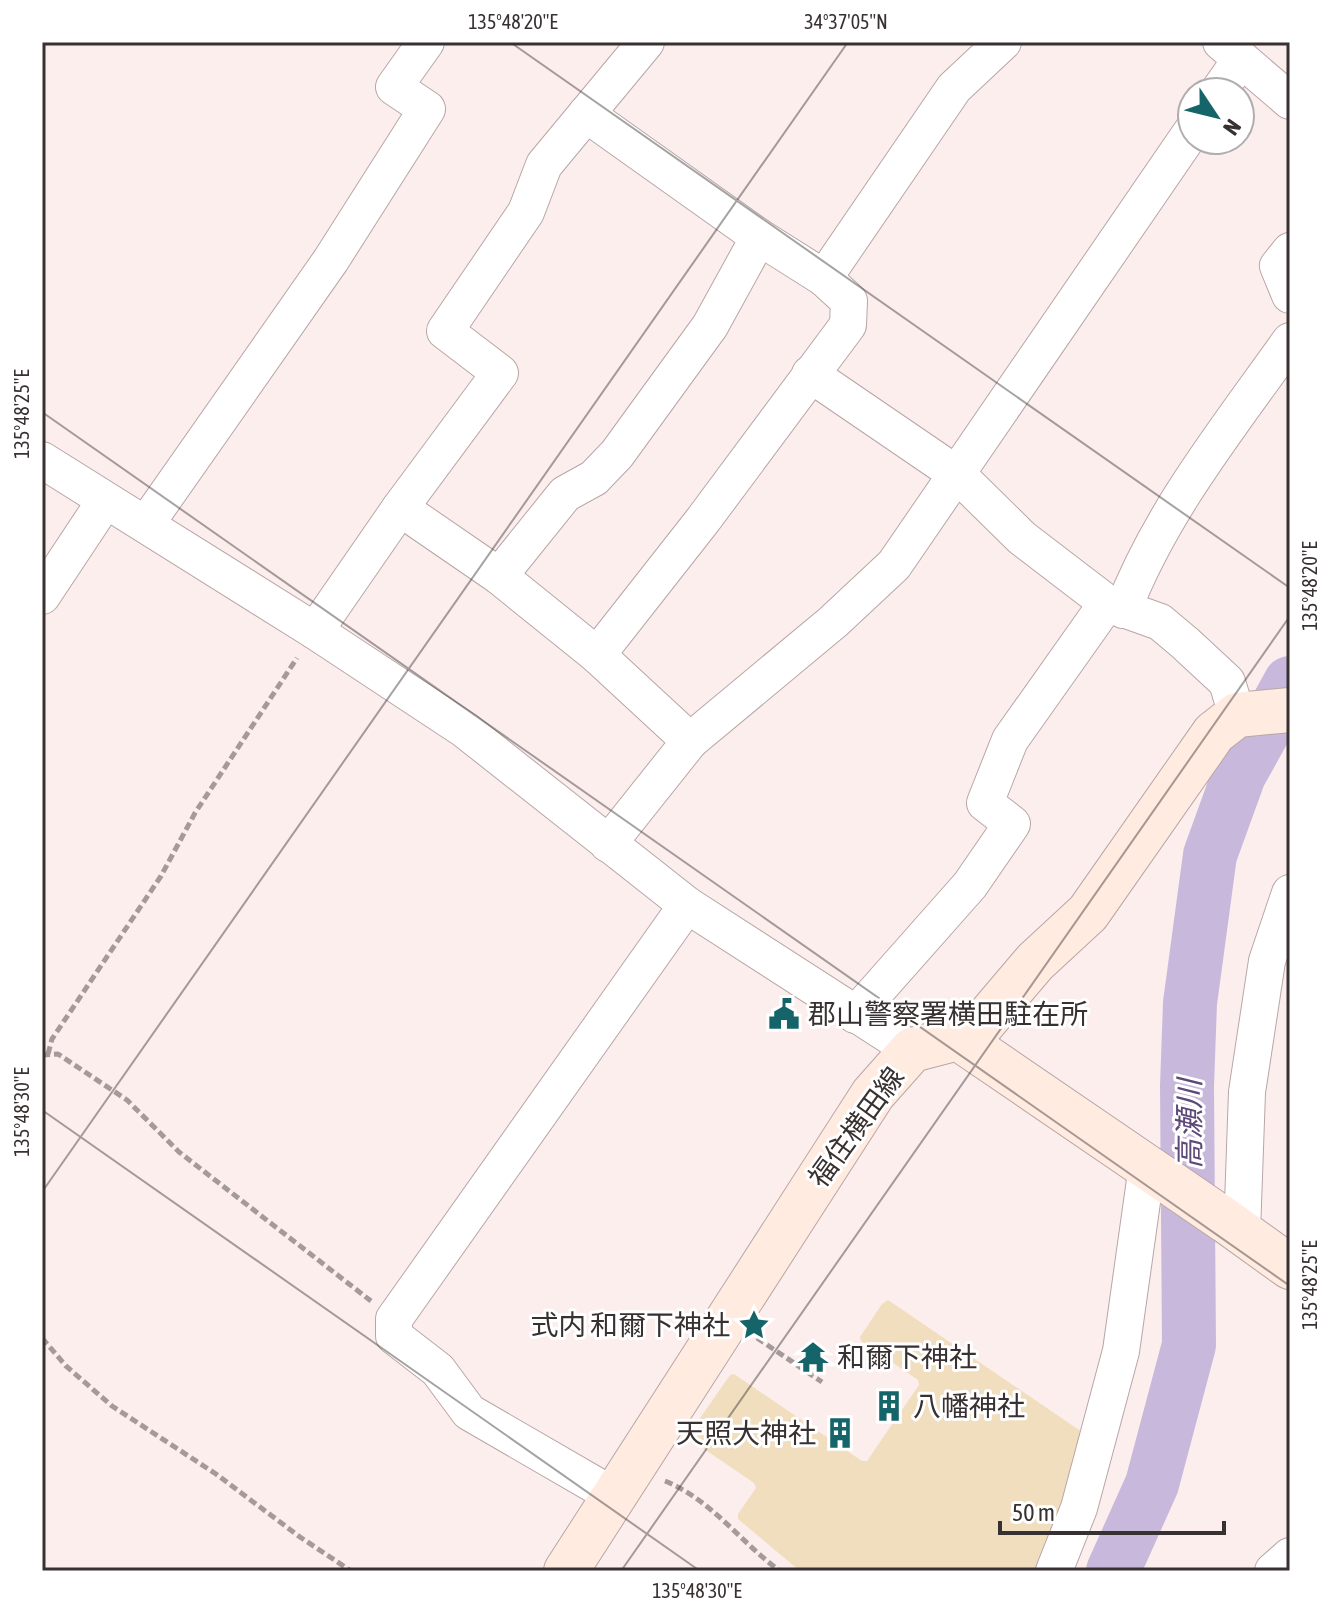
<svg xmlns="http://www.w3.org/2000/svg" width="1332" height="1613" font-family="'Asap Condensed','Noto Sans JP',sans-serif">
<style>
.green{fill:#f0debe}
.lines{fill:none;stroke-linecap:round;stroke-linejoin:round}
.river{stroke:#c8b9dc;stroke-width:54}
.street-casing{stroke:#b8a6a7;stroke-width:38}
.secondary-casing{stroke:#b8a6a7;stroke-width:46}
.path{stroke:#a59a9a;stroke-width:5;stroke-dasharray:8 4;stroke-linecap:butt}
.street{stroke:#fff;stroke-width:36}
.secondary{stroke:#ffebe0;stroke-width:44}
.ticks{fill:none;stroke:#383131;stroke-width:2;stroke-opacity:0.45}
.labels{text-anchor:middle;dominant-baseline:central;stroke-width:6;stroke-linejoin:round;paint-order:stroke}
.poi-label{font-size:28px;fill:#383131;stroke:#fff;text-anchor:start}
.street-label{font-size:28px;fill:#383131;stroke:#fff}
.water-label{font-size:30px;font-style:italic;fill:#5e4878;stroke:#fff}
.neatline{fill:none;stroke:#383131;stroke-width:3}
.ticks-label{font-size:20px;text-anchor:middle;fill:#383131}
</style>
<rect width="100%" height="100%" fill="#fdeeee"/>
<!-- green -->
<polygon class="green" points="888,1300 1088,1436 1044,1571 800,1571 738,1519 738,1514 756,1488 754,1483 691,1440 689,1434 730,1375 734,1374 862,1461 867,1461 919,1385 918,1380 861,1341 860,1337 882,1304"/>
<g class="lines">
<!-- river -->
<polyline class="river" points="1113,1571 1152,1484 1189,1345 1187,1086 1190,1003 1210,855 1239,775 1290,683"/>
<defs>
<g id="street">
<polyline points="1241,59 1290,101"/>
<polyline points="1218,92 1241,59 1221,42"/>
<polyline points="586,114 759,237 824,278 954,88 1003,42"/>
<polyline points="1290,251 1278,266 1290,295"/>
<polyline points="810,374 958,475 1022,538 1107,603 1160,622 1185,643 1227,682 1237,715"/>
<polyline points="42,460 315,631 465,730 687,905 912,1050"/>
<polyline points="400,508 499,576 597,655 690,741"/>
<polyline points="146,524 331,260 427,109 394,87 426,42"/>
<polyline points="499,576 565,494 594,478 617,454 710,326 759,237"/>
<polyline points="42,596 105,501"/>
<path d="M1123,610C1161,511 1229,427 1290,341"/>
<polyline points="315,631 400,508 500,373 445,331 526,212 544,165 646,42"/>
<polyline points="597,655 703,520 848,325 849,301 824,278"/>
<polyline points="608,844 690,741 833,622 894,565 1192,131"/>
<polyline points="855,1015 970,885 1012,824 985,803 1010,740 1107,603"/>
<polyline points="1242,1232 1247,1092 1267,961 1290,893"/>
<polyline points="614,1496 469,1412 438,1370 394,1336 394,1319 687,905"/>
<polyline points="1054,1571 1079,1508 1121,1351 1147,1166"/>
<polyline points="1273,1571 1290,1556"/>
</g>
<g id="secondary">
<polyline points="958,1038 1226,1221 1290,1267"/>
<polyline points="566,1571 873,1094 912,1050 958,1038 979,1028 1035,962 1088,913 1214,733 1237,715 1290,710"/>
</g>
</defs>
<!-- street casing -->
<use href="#street" class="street-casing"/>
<!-- secondary casing -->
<use href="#secondary" class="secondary-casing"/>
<!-- path -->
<g class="path">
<polyline points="48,1054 52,1039 161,876 195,813 297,658"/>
<polyline points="42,1055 58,1054 127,1100 179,1152 371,1301"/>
<polyline points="42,1338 66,1366 112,1406 216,1474 300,1537 351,1571"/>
<polyline points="757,1338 822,1382"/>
<path d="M665,1481C712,1500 741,1543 780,1571"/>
</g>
<!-- street -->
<use href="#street" class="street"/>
<!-- secondary -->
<use href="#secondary" class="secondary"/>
</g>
<!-- ticks -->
<path class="ticks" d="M510,42L1290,588M42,412L1290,1286M42,1110L700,1571M42,1192L848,42M621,1571L1290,616"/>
<!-- icons -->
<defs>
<symbol id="civic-bare" viewBox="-9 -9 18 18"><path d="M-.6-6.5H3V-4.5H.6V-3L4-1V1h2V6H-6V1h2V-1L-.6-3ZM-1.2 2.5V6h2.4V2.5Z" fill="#156469" stroke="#fff" stroke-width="2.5" paint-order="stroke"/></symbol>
<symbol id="sight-bare" viewBox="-9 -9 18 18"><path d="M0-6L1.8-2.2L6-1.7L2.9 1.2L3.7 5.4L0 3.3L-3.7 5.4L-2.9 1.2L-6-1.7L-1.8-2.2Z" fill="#156469" stroke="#fff" stroke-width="2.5" paint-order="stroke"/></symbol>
<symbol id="temple-bare" viewBox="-9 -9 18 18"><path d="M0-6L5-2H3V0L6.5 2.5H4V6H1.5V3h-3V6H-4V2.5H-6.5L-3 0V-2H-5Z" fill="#156469" stroke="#fff" stroke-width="2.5" paint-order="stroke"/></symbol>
<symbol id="building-bare" viewBox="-9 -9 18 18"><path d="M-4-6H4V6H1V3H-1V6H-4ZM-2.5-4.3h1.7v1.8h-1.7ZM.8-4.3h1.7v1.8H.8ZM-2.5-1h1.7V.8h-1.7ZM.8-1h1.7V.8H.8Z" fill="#156469" stroke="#fff" stroke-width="2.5" paint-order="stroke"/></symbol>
</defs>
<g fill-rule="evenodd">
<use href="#civic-bare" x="762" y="992" width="44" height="44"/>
<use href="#sight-bare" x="732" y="1303" width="44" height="44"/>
<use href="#temple-bare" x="791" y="1335" width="44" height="44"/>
<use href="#building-bare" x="867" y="1384" width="44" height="44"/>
<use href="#building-bare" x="818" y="1411" width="44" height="44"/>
</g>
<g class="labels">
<!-- poi labels -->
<g class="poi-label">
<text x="808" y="1014">郡山警察署横田駐在所</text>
<text x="730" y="1325" text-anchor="end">式内 和爾下神社</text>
<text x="837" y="1357">和爾下神社</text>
<text x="913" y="1406">八幡神社</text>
<text x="816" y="1433" text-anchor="end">天照大神社</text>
</g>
<!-- street labels -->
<g class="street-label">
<text transform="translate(856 1127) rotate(-54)">福住横田線</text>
</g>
<!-- water labels -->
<g class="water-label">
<text transform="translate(1189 1124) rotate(-90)">高瀬川</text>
</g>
</g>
<!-- border -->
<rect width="1332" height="1613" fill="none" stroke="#ffffff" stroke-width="88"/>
<!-- north arrow -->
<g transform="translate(1216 116) rotate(125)"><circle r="38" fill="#ffffff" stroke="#afadad" stroke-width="2"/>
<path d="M0-6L14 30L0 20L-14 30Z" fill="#156469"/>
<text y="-12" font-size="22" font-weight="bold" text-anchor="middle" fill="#383131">N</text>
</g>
<!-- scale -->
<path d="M1000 1521v12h224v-12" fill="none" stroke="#383131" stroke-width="4"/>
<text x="1012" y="1521" font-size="24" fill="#383131" stroke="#ffffff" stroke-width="6" paint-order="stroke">50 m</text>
<rect x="44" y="44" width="1244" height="1525" class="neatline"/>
<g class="ticks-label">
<text x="513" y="29">135°48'20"E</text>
<text x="846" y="29">34°37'05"N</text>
<text transform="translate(22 414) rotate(-90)" y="7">135°48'25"E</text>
<text transform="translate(1310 586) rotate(-90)" y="7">135°48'20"E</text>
<text transform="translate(22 1112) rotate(-90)" y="7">135°48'30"E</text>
<text transform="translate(1310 1285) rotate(-90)" y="7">135°48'25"E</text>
<text x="697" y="1598">135°48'30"E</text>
</g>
</svg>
